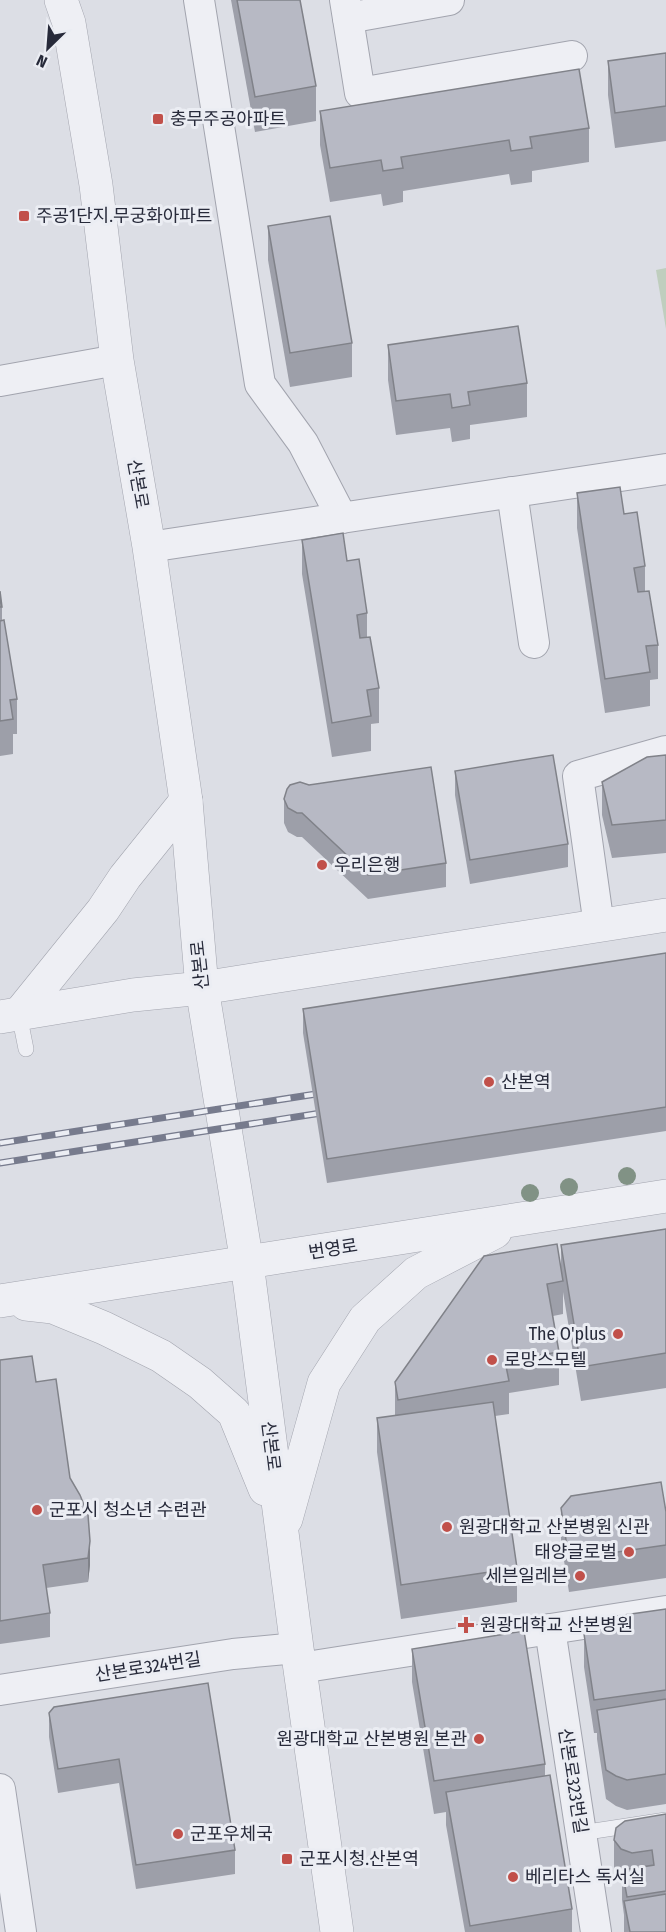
<svg xmlns="http://www.w3.org/2000/svg" width="666" height="1932" font-family="'Fira Sans Condensed','Noto Sans KR',sans-serif">
<style>
.green{fill:#bfcebe}
.lines{fill:none;stroke-linecap:round;stroke-linejoin:round}
.service-casing{stroke:#a2a4ae;stroke-width:16}
.minor-casing{stroke:#a2a4ae;stroke-width:32}
.tertiary-casing{stroke:#a2a4ae;stroke-width:34}
.service{stroke:#eeeff4;stroke-width:15}
.minor{stroke:#eeeff4;stroke-width:30}
.tertiary{stroke:#eeeff4;stroke-width:33}
.rail-casing{stroke:#777b8d;stroke-width:7}
.rail{stroke:#ebedf3;stroke-width:4.5;stroke-dasharray:14;stroke-linecap:butt}
.tree{fill:#819285}
.wall{fill:#9d9fa9}
.shaded-wall{fill:#808289}
.building{fill:#b7b9c4;stroke:#808289;stroke-width:1.5}
.poi-dot{fill:#c1504a;stroke:#ebedf3;stroke-width:2}
.labels{text-anchor:middle;dominant-baseline:central;stroke-width:6;stroke-linejoin:round;paint-order:stroke}
.poi-label{font-size:18px;fill:#272a3a;stroke:#ebedf3;text-anchor:start}
.street-label{font-size:18px;fill:#272a3a;stroke:#ebedf3}
</style>
<rect width="100%" height="100%" fill="#dcdee5"/>
<!-- green -->
<polygon class="green" points="666,268 666,329 656,270"/>
<g class="lines">
<defs>
<g id="service">
<polyline points="19,1014 26,1049"/>
<polyline points="581,1833 666,1820"/>
</g>
<g id="minor">
<polyline points="199,0 260,384 303,443 342,518"/>
<polyline points="345,0 360,93 572,56"/>
<polyline points="348,18 449,0"/>
<polyline points="0,381 117,360"/>
<polyline points="512,492 534,643"/>
<polyline points="149,547 666,469"/>
<polyline points="599,926 578,776 666,751"/>
<polyline points="550,1629 596,1932"/>
<polyline points="300,1668 666,1611"/>
<polyline points="0,1690 233,1654 297,1648"/>
<polyline points="0,1789 21,1932"/>
</g>
<g id="tertiary">
<polyline points="61,0 69,23 96,185 117,360 149,547 186,801 202,988 247,1263 297,1648 337,1932"/>
<polyline points="19,1014 103,910 125,877 186,801"/>
<polyline points="0,1017 133,995 202,988 666,915"/>
<polyline points="0,1301 666,1196"/>
<polyline points="26,1304 53,1307 104,1328 161,1356 200,1383 234,1413 265,1489"/>
<polyline points="286,1519 324,1383 365,1319 416,1273 495,1232"/>
</g>
</defs>
<!-- service casing -->
<use href="#service" class="service-casing"/>
<!-- minor casing -->
<use href="#minor" class="minor-casing"/>
<!-- tertiary casing -->
<use href="#tertiary" class="tertiary-casing"/>
<!-- service -->
<use href="#service" class="service"/>
<!-- minor -->
<use href="#minor" class="minor"/>
<!-- tertiary -->
<use href="#tertiary" class="tertiary"/>
<defs>
<g id="rail">
<polyline points="0,1143 329,1092"/>
<polyline points="0,1163 334,1111"/>
</g>
</defs>
<!-- rail casing -->
<use href="#rail" class="rail-casing"/>
<!-- rail -->
<use href="#rail" class="rail"/>
</g>
<!-- trees -->
<g class="tree">
<circle cx="627" cy="1176" r="9"/>
<circle cx="569" cy="1187" r="9"/>
<circle cx="530" cy="1193" r="9"/>
</g>
<!-- wall -->
<g class="wall">
<polygon points="231,0 300,0 316,86 316,121 255,132"/>
<polygon points="666,53 666,141 615,148 608,95 608,61"/>
<polygon points="320,111 589,128 589,162 532,171 532,182 511,185 509,174 403,191 403,202 383,206 381,194 330,202 320,145"/>
<polygon points="268,226 352,343 352,377 290,387 268,260"/>
<polygon points="388,345 527,383 527,417 470,425 470,439 452,442 450,428 396,435 388,380"/>
<polygon points="577,493 624,514 645,566 645,591 658,645 658,679 650,680 650,706 605,713 577,528"/>
<polygon points="302,540 347,561 367,613 367,637 379,688 379,723 371,724 371,751 332,757 302,574"/>
<polygon points="0,591 2,607 2,620 17,699 17,734 13,734 13,754 0,756"/>
<polygon points="666,755 666,853 612,858 602,815 602,782"/>
<polygon points="455,771 568,844 568,867 470,884 455,795"/>
<polygon points="284,799 446,863 446,887 368,899 302,837 297,837 288,832 284,823"/>
<polygon points="666,953 666,1131 327,1183 303,1033 303,1009"/>
<polygon points="666,1229 666,1388 581,1401 563,1292 563,1314 553,1316 559,1352 559,1385 509,1393 509,1414 495,1416 517,1568 517,1602 401,1619 377,1452 377,1418 395,1416 395,1382 561,1270 561,1245"/>
<polygon points="0,1360 36,1382 70,1478 90,1565 88,1582 46,1588 50,1613 50,1637 0,1644"/>
<polygon points="561,1508 666,1512 666,1578 569,1592 561,1542"/>
<polygon points="666,1609 666,1804 627,1810 616,1806 606,1799 597,1739 597,1733 594,1733 584,1667 584,1634"/>
<polygon points="412,1649 545,1764 545,1776 572,1909 572,1932 465,1932 446,1825 446,1812 434,1814 412,1682"/>
<polygon points="54,1707 235,1850 235,1874 136,1889 119,1783 58,1793 49,1737 49,1713"/>
<polygon points="666,1814 666,1932 624,1932 624,1915 622,1900 622,1879 614,1869 614,1840"/>
</g>
<!-- shaded-wall -->
<polygon class="shaded-wall" points="90,1541 90,1565 88,1582 88,1558"/>
<!-- building -->
<g class="building">
<polygon points="237,0 300,0 316,86 255,97"/>
<polygon points="666,53 666,106 615,113 608,61"/>
<polygon points="579,69 589,128 530,137 532,148 511,151 509,140 401,157 403,168 383,171 381,160 330,168 320,111"/>
<polygon points="330,216 352,343 290,353 268,226"/>
<polygon points="518,326 527,383 468,392 470,405 452,408 450,394 396,401 388,345"/>
<polygon points="620,487 624,514 637,512 645,566 634,568 638,592 649,591 658,645 646,646 650,672 605,679 577,493"/>
<polygon points="343,533 347,561 359,559 367,613 357,615 360,638 370,637 379,688 367,690 371,716 332,723 302,540"/>
<polygon points="0,591 2,607 0,607"/>
<polygon points="4,620 17,699 10,700 13,719 0,721 0,621"/>
<polygon points="553,755 568,844 470,860 455,771"/>
<polygon points="666,755 666,820 612,825 602,782 647,757"/>
<polygon points="431,767 446,863 368,875 302,813 297,813 288,808 284,799 287,789 290,785 300,782 309,785"/>
<polygon points="666,953 666,1107 327,1159 303,1009"/>
<polygon points="666,1229 666,1353 581,1367 561,1245"/>
<polygon points="557,1244 563,1281 547,1284 559,1352 505,1361 509,1381 398,1400 395,1382 484,1256"/>
<polygon points="32,1356 36,1382 56,1379 70,1478 80,1495 88,1515 90,1541 88,1558 43,1565 50,1613 0,1621 0,1360"/>
<polygon points="493,1402 517,1568 401,1585 377,1418"/>
<polygon points="661,1482 666,1512 666,1545 569,1559 561,1508 571,1496"/>
<polygon points="666,1609 666,1690 594,1700 584,1634 596,1619"/>
<polygon points="524,1631 545,1764 434,1781 412,1649"/>
<polygon points="208,1683 235,1850 136,1865 119,1759 58,1769 49,1713 54,1707"/>
<polygon points="666,1699 666,1774 627,1780 616,1776 606,1770 597,1710"/>
<polygon points="550,1775 572,1909 470,1926 446,1792"/>
<polygon points="666,1814 666,1891 627,1897 622,1870 654,1865 652,1850 632,1853 621,1849 614,1840 616,1828 625,1821"/>
<polygon points="666,1894 666,1932 630,1932 624,1901"/>
</g>
<!-- markers -->
<g class="poi-dot">
<rect x="152" y="113" width="12" height="12" rx="3"/>
<rect x="18" y="210" width="12" height="12" rx="3"/>
<circle cx="322" cy="865" r="6"/>
<circle cx="489" cy="1082" r="6"/>
<circle cx="618" cy="1334" r="6"/>
<circle cx="492" cy="1360" r="6"/>
<circle cx="37" cy="1510" r="6"/>
<circle cx="447" cy="1527" r="6"/>
<circle cx="629" cy="1552" r="6"/>
<circle cx="580" cy="1576" r="6"/>
<path d="M463 1616h6v6h6v6h-6v6h-6v-6h-6v-6h6z"/>
<circle cx="479" cy="1739" r="6"/>
<circle cx="178" cy="1834" r="6"/>
<rect x="281" y="1853" width="12" height="12" rx="3"/>
<circle cx="513" cy="1877" r="6"/>
</g>
<g class="labels">
<!-- poi labels -->
<g class="poi-label">
<text x="170" y="119">충무주공아파트</text>
<text x="36" y="216">주공1단지.무궁화아파트</text>
<text x="334" y="865">우리은행</text>
<text x="501" y="1082">산본역</text>
<text x="606" y="1334" text-anchor="end">The O'plus</text>
<text x="504" y="1360">로망스모텔</text>
<text x="49" y="1510">군포시 청소년 수련관</text>
<text x="459" y="1527">원광대학교 산본병원 신관</text>
<text x="617" y="1552" text-anchor="end">태양글로벌</text>
<text x="568" y="1576" text-anchor="end">세븐일레븐</text>
<text x="480" y="1625">원광대학교 산본병원</text>
<text x="467" y="1739" text-anchor="end">원광대학교 산본병원 본관</text>
<text x="190" y="1834">군포우체국</text>
<text x="299" y="1859">군포시청.산본역</text>
<text x="525" y="1877">베리타스 독서실</text>
</g>
<!-- street labels -->
<g class="street-label">
<text transform="translate(138 484) rotate(80)">산본로</text>
<text transform="translate(200 965) rotate(-96)">산본로</text>
<text transform="translate(333 1249) rotate(-9)">번영로</text>
<text transform="translate(271 1446) rotate(83)">산본로</text>
<text transform="translate(148 1667) rotate(-9)">산본로324번길</text>
<text transform="translate(573 1781) rotate(81)">산본로323번길</text>
</g>
</g>
<!-- north arrow -->
<g transform="translate(48 48) rotate(205)" stroke="#ebedf3" stroke-width="4.5" paint-order="stroke">
<path d="M0-4.5L10 22L0 15L-10 22Z" fill="#272a3a"/>
<text y="-9" font-size="16" font-weight="bold" text-anchor="middle" fill="#272a3a">N</text>
</g>
</svg>
